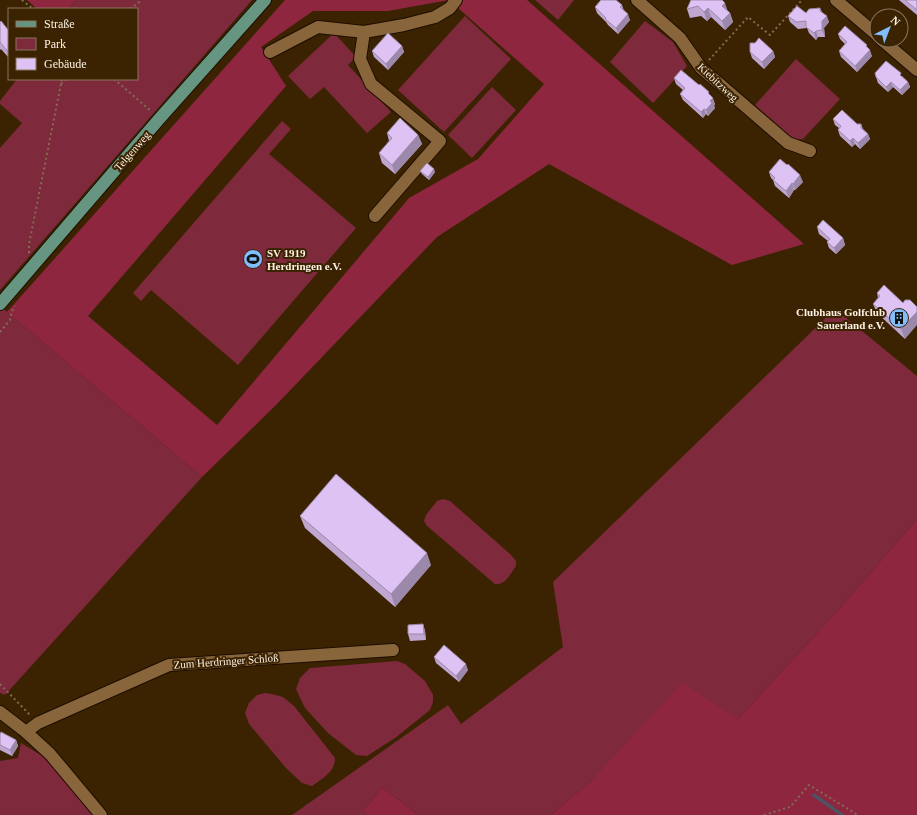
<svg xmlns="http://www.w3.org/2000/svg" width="917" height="815" font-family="'Times New Roman',serif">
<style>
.green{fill:#7f293d}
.forest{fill:#8e2640;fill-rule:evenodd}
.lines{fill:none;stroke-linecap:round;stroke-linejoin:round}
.stream{stroke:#4c5461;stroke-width:3.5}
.minor-casing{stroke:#1d0d00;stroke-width:14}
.major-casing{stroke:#1d0d00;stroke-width:14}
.path{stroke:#816d53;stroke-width:2;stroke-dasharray:2 3;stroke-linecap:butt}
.minor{stroke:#88653b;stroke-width:12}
.major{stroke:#669681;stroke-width:12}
.wall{fill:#bfa7d1}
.shaded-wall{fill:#9b88aa}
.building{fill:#dec2f3;stroke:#9b88aa}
.labels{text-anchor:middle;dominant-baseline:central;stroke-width:4;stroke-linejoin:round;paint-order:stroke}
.street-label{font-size:11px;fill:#fef2e5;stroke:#3b2302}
.poi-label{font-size:11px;font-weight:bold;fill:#fef2e5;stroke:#3b2302;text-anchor:start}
</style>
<rect width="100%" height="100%" fill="#3b2302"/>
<!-- green -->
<g class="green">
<polygon points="76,0 252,0 0,290 0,148 22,123 0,104 0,101 17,79 137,79 137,9 69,9"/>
<polygon points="535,0 574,0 558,20"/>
<polygon points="465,16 511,59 444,132 398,90"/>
<polygon points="645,21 673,42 687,66 653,103 610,62"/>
<polygon points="334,33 356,57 348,65 391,112 367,133 324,87 310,99 288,76"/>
<polygon points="796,59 840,99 803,139 791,140 755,105"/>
<polygon points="492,87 516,110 472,158 448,135"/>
<polygon points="282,121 291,129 269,154 356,228 238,365 151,290 141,301 133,293"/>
<polygon points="0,306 202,477 5,695 0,693"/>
<polygon points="835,309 917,376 917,519 839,609 738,719 592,780 551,815 419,815 382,787 363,811 367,815 292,815 448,705 461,724 563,647 553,582"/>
<path d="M443,499L450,501L511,555L516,561V566C510,574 506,585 495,584L427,526L424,521L426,515L437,501Z"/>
<polygon points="397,661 405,664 425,681 433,695 433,702 430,710 395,738 367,756 356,755 328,733 305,708 296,689 300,678 310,668"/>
<path d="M265,693L272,694L283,697L294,706L335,758C335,773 322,778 312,786L302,783L286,768L249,724L245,713L249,703L257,695Z"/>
<polygon points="21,743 44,757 94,815 0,815 0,761 18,758"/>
</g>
<!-- forest -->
<g class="forest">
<polygon points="27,0 76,0 69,9 37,9"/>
<path d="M285,0H527L804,244L732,265L549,164L437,237L276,405L202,477L7,312ZM449,0L544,84L478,159L409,198L217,425L88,316L286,86L261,47L313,11H388Z"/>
<polygon points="917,519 917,815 551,815 592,780 682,683 738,719 839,609"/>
<polygon points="382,787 419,815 367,815 363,811"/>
</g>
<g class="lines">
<!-- stream -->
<polyline class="stream" points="814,795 842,815"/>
<defs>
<g id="minor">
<polyline points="637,0 680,38 701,68 788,143 810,151"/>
<polyline points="836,0 877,35"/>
<polyline points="882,40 917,70"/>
<polyline points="270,52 318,27 364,32"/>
<polyline points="375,216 440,141 371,84 360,59 364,32 404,25 435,17 450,8 456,0"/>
<polyline points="0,712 26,732 50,754 101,815"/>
<polyline points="26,732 38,723 169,665 393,650"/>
</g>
<polyline id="major" points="0,304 160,118 265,0"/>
</defs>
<!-- minor casing -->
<use href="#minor" class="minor-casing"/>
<!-- major casing -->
<use href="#major" class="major-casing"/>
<!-- path -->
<g class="path">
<polyline points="22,0 33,9"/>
<polyline points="130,9 142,0"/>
<polyline points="709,60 748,17 770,35 802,0"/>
<polyline points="114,79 151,111"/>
<polyline points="61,84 67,79"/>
<polyline points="29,253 29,244 62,79"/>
<polyline points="0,332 10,320 12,311 15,306"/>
<polyline points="0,684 30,715"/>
<polyline points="764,815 790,807 809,785 858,815"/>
</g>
<!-- minor -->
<use href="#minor" class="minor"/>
<!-- major -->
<use href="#major" class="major"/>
</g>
<!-- wall -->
<g class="wall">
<polygon points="691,0 728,11 730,13 733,22 725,30 711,17 707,21 701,16 690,18 687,9"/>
<polygon points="899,0 917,0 917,15"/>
<polygon points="622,5 624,11 630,20 618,34 608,25 606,22 597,13 595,7"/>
<polygon points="820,8 822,12 829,22 824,28 825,37 818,37 816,40 809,33 807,28 798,29 790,22 788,16 806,13"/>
<polygon points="0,22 9,31 9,58 1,49 0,50"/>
<polygon points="838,34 872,56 857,72 841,57 839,51 845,44 840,39"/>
<polygon points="402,46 404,52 388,70 374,57 372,51"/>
<polygon points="773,51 775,57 764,69 752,58 750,52"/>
<polygon points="902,76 908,82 910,87 902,95 893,87 888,92 878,83 876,77"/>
<polygon points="674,78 711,96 715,104 714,106 715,108 708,116 706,114 703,118 683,100 680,94 683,90 676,84"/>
<polygon points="833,119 857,124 861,124 863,129 868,134 870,139 860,149 855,144 852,147 840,136 838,130 839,128 835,125"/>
<polygon points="387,133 418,135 422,144 395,174 382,163 379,153 389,141"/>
<polygon points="420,171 435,172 429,180 422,174"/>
<polygon points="769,172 803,182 795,190 794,190 789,198 775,186 773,180 771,178"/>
<polygon points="817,227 843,238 845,245 836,254 829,248 827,242 828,241 819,234"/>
<polygon points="877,293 903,303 905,339 877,313 873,304 878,298"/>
<polygon points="300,516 431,565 395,607 305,528"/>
<polygon points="423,624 425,631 426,640 410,641 408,634"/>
<polygon points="434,657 468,670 459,682 436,663"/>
<polygon points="0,734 16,740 18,746 12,756 0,750"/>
</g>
<!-- shaded-wall -->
<g class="shaded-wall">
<polygon points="720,0 725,3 728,12 725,15"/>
<polygon points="708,8 711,17 707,21 704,12"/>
<polygon points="730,13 733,22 725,30 722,21"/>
<polygon points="628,14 630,20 618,34 616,28"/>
<polygon points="827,16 829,22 824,28 825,37 822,30 822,21"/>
<polygon points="816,31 818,37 816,40 814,33"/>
<polygon points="402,46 404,52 388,70 386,64"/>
<polygon points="870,50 872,56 857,72 855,66"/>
<polygon points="773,51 775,57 764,69 762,62"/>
<polygon points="891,82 893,87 888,92 886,87"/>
<polygon points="908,82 910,87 902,95 900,90"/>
<polygon points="713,98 715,104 714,106 715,108 708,116 706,110 710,101"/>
<polygon points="704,109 706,114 703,118 701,112"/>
<polygon points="868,134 870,139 860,149 858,143"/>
<polygon points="418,135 422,144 395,174 392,165"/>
<polygon points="853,138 855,144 852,147 850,141"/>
<polygon points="434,169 435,172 429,180 428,177"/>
<polygon points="800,175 803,182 795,190 793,184"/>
<polygon points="792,183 794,190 789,198 786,191"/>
<polygon points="843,238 845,245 836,254 834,248"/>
<polygon points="917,312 917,325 905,339 901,329"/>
<polygon points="427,553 431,565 395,607 391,594"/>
<polygon points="423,624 425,631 426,640 424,634"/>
<polygon points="466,664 468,670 459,682 456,676"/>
<polygon points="16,740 18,746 12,756 10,750"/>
</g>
<!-- building -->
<g class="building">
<polygon points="601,0 616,0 622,5 620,7 628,14 616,28 605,19 606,18 595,7"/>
<polygon points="691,0 722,0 725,3 722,6 730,13 722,21 708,8 704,12 698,6 687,9"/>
<polygon points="905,0 917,0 917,10"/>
<polygon points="797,6 806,13 809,9 820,8 820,11 827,16 822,21 822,30 816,31 814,33 806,27 806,21 796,22 788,16"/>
<polygon points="1,21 9,31 9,53 0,42 0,22"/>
<polygon points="845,26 867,45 866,46 870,50 855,66 839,51 847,42 838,34"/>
<polygon points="388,33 402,46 386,64 372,51"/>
<polygon points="759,38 773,51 762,62 750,52 750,43 755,43"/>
<polygon points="886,61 901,73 900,75 908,82 900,90 891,82 886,87 876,77 875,73"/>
<polygon points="681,70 699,85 700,84 709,92 708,93 713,98 710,101 712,103 706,110 704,109 701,112 680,94 685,88 674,78"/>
<polygon points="842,110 857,124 861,124 861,128 868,134 858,143 853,138 850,141 838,130 841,126 833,119"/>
<polygon points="400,118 418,135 392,165 379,153 392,138 387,133"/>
<polygon points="780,159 787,165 788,164 800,175 793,184 792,183 786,191 773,180 775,178 769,172"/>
<polygon points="427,163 434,169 428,177 420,171"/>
<polygon points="823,220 843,238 834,248 827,242 830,239 817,227"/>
<polygon points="884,285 903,303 905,300 910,300 917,307 917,312 901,329 873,304 880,296 877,293"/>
<polygon points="336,474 427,553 391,594 300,516"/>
<polygon points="423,624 424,634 408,634 408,625"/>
<polygon points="444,645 466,664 456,676 434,657"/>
<polygon points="1,732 16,740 10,750 0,745 0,734"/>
</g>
<!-- icons -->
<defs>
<symbol id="stadium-disc" viewBox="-11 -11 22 22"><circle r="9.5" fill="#81bdfa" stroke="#3b2302"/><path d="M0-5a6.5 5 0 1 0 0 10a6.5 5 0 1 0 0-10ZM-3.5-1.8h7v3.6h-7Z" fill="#111"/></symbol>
<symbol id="building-disc" viewBox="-11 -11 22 22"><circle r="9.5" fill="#81bdfa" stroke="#3b2302"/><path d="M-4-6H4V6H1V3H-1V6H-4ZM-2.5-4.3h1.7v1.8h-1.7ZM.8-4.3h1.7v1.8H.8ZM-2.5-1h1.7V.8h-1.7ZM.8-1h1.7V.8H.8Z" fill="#111"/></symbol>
</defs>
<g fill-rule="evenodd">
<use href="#stadium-disc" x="242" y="248" width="22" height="22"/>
<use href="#building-disc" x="888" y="307" width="22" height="22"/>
</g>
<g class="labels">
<!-- street labels -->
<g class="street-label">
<text transform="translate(718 82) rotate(43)">Kiebitzweg</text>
<text transform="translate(132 151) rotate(-49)">Telgenweg</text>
<text transform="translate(226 661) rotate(-4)">Zum Herdringer Schloß</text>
</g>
<!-- poi labels -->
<g class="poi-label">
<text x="267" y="253">SV 1919<tspan x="267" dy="13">Herdringen e.V.</tspan></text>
<text x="885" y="312" text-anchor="end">Clubhaus Golfclub<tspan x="885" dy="13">Sauerland e.V.</tspan></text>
</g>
</g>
<!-- legend -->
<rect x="8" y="8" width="130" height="72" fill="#3b2302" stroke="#89765d"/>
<rect x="16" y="21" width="20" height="6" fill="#669681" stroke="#89765d"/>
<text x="44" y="28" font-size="12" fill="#fef2e5">Straße</text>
<rect x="16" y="38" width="20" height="12" fill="#7f293d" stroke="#89765d"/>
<text x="44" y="48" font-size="12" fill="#fef2e5">Park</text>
<rect x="16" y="58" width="20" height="12" fill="#dec2f3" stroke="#89765d"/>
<text x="44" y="68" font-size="12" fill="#fef2e5">Gebäude</text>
<!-- north arrow -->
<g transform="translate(889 28) rotate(42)"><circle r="19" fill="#3b2302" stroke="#89765d"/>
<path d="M0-3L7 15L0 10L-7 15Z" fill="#81bdfa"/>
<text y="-6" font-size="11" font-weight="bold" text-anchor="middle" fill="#fef2e5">N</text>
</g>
</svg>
